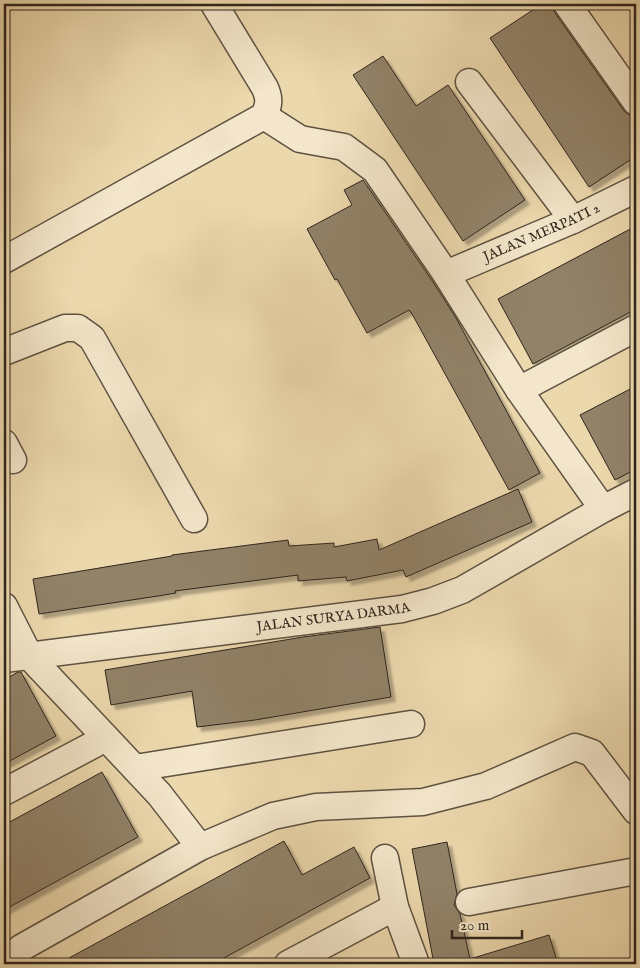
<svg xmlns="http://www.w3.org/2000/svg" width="640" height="968" font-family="'IM FELL English',serif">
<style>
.building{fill:#918268;stroke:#2f251d;filter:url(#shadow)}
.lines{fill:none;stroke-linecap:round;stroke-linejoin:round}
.street-casing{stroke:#5e5241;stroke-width:29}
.street{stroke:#f3e6ca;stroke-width:26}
.labels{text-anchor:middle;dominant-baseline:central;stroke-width:5;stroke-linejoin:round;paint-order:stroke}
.street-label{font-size:14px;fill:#2f251d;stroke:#f3e6ca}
</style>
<defs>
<filter id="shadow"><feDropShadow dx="4.5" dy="4.5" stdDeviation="1" flood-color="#0004"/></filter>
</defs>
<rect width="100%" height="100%" fill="#ecd8ad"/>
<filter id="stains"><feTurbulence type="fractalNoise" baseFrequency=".004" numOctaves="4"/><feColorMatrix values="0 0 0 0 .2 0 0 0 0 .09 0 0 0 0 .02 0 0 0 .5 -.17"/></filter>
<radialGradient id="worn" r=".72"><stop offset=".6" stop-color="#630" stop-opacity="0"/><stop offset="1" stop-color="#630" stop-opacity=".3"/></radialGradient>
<!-- building -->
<g class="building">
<polygon points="542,4 552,4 555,13 624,111 631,116 636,124 636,156 589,187 490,38"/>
<polygon points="383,56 416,106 448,85 525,200 463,241 353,75"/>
<polygon points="363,180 433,282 456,318 540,473 509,490 411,312 410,312 409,310 367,333 337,279 335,280 307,229 352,205 344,190"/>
<polygon points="636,226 636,309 533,364 498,299"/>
<polygon points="636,386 636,469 615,480 580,415"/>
<polygon points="518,489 532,522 406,577 403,570 347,581 346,577 298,581 298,575 175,591 176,593 158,596 39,614 33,579 172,556 172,555 288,540 289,546 334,543 334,547 377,539 379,550"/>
<polygon points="380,627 391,697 255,720 197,727 192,691 111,705 105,670 303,637"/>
<polygon points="18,672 21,672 56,736 4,764 4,680"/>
<polygon points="102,772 138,837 4,910 4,825"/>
<polygon points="284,841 302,875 354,847 370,878 213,964 58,964"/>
<polygon points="447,842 457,894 454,905 460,914 470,959 549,935 558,964 434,964 412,849"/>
</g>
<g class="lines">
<defs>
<g id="street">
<polyline points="567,4 636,102"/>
<polyline points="469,82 573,220"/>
<polyline points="264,116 300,139 344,147 375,170 446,274 519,390 603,509"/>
<path d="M4,260L264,116C269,105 270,99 265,88L214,4"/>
<path id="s1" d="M446,274L573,220L636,189"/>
<polyline points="4,352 65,328 78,328 92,338 194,519"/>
<polyline points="519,390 636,328"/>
<polyline points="4,443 13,460"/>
<polyline points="4,606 30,657 159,794 200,847"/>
<path id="s2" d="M4,659L402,609L433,601L462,590L603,509L636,492"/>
<polyline points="135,768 411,724"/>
<polyline points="4,792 106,738"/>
<polyline points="385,858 395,907"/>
<polyline points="469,902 636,871"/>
<polyline points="4,962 21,948 200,847 273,816 316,807 423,802 486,786 575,747 592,753 636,811"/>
<polyline points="288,964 395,907 416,964"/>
</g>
</defs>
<!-- street casing -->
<use href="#street" class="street-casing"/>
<!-- street -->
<use href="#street" class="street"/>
</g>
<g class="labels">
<!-- street labels -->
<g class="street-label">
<text stroke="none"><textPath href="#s1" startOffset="104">JALAN MERPATI 2</textPath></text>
<text stroke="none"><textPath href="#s2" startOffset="332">JALAN SURYA DARMA</textPath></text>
</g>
</g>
<!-- margin -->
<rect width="640" height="968" fill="none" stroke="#ecd8ad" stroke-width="20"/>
<rect x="5" y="5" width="630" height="958" fill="none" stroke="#2f251d" stroke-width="2.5"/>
<rect x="10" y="10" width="620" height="948" fill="none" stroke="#2f251d"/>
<!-- scale -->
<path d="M452 930v8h70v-8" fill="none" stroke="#2f251d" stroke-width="2.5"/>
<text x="460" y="930" font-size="15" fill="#2f251d" stroke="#f3e6ca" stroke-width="4" paint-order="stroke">20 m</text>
<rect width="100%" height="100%" filter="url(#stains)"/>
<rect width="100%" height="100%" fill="url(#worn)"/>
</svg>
